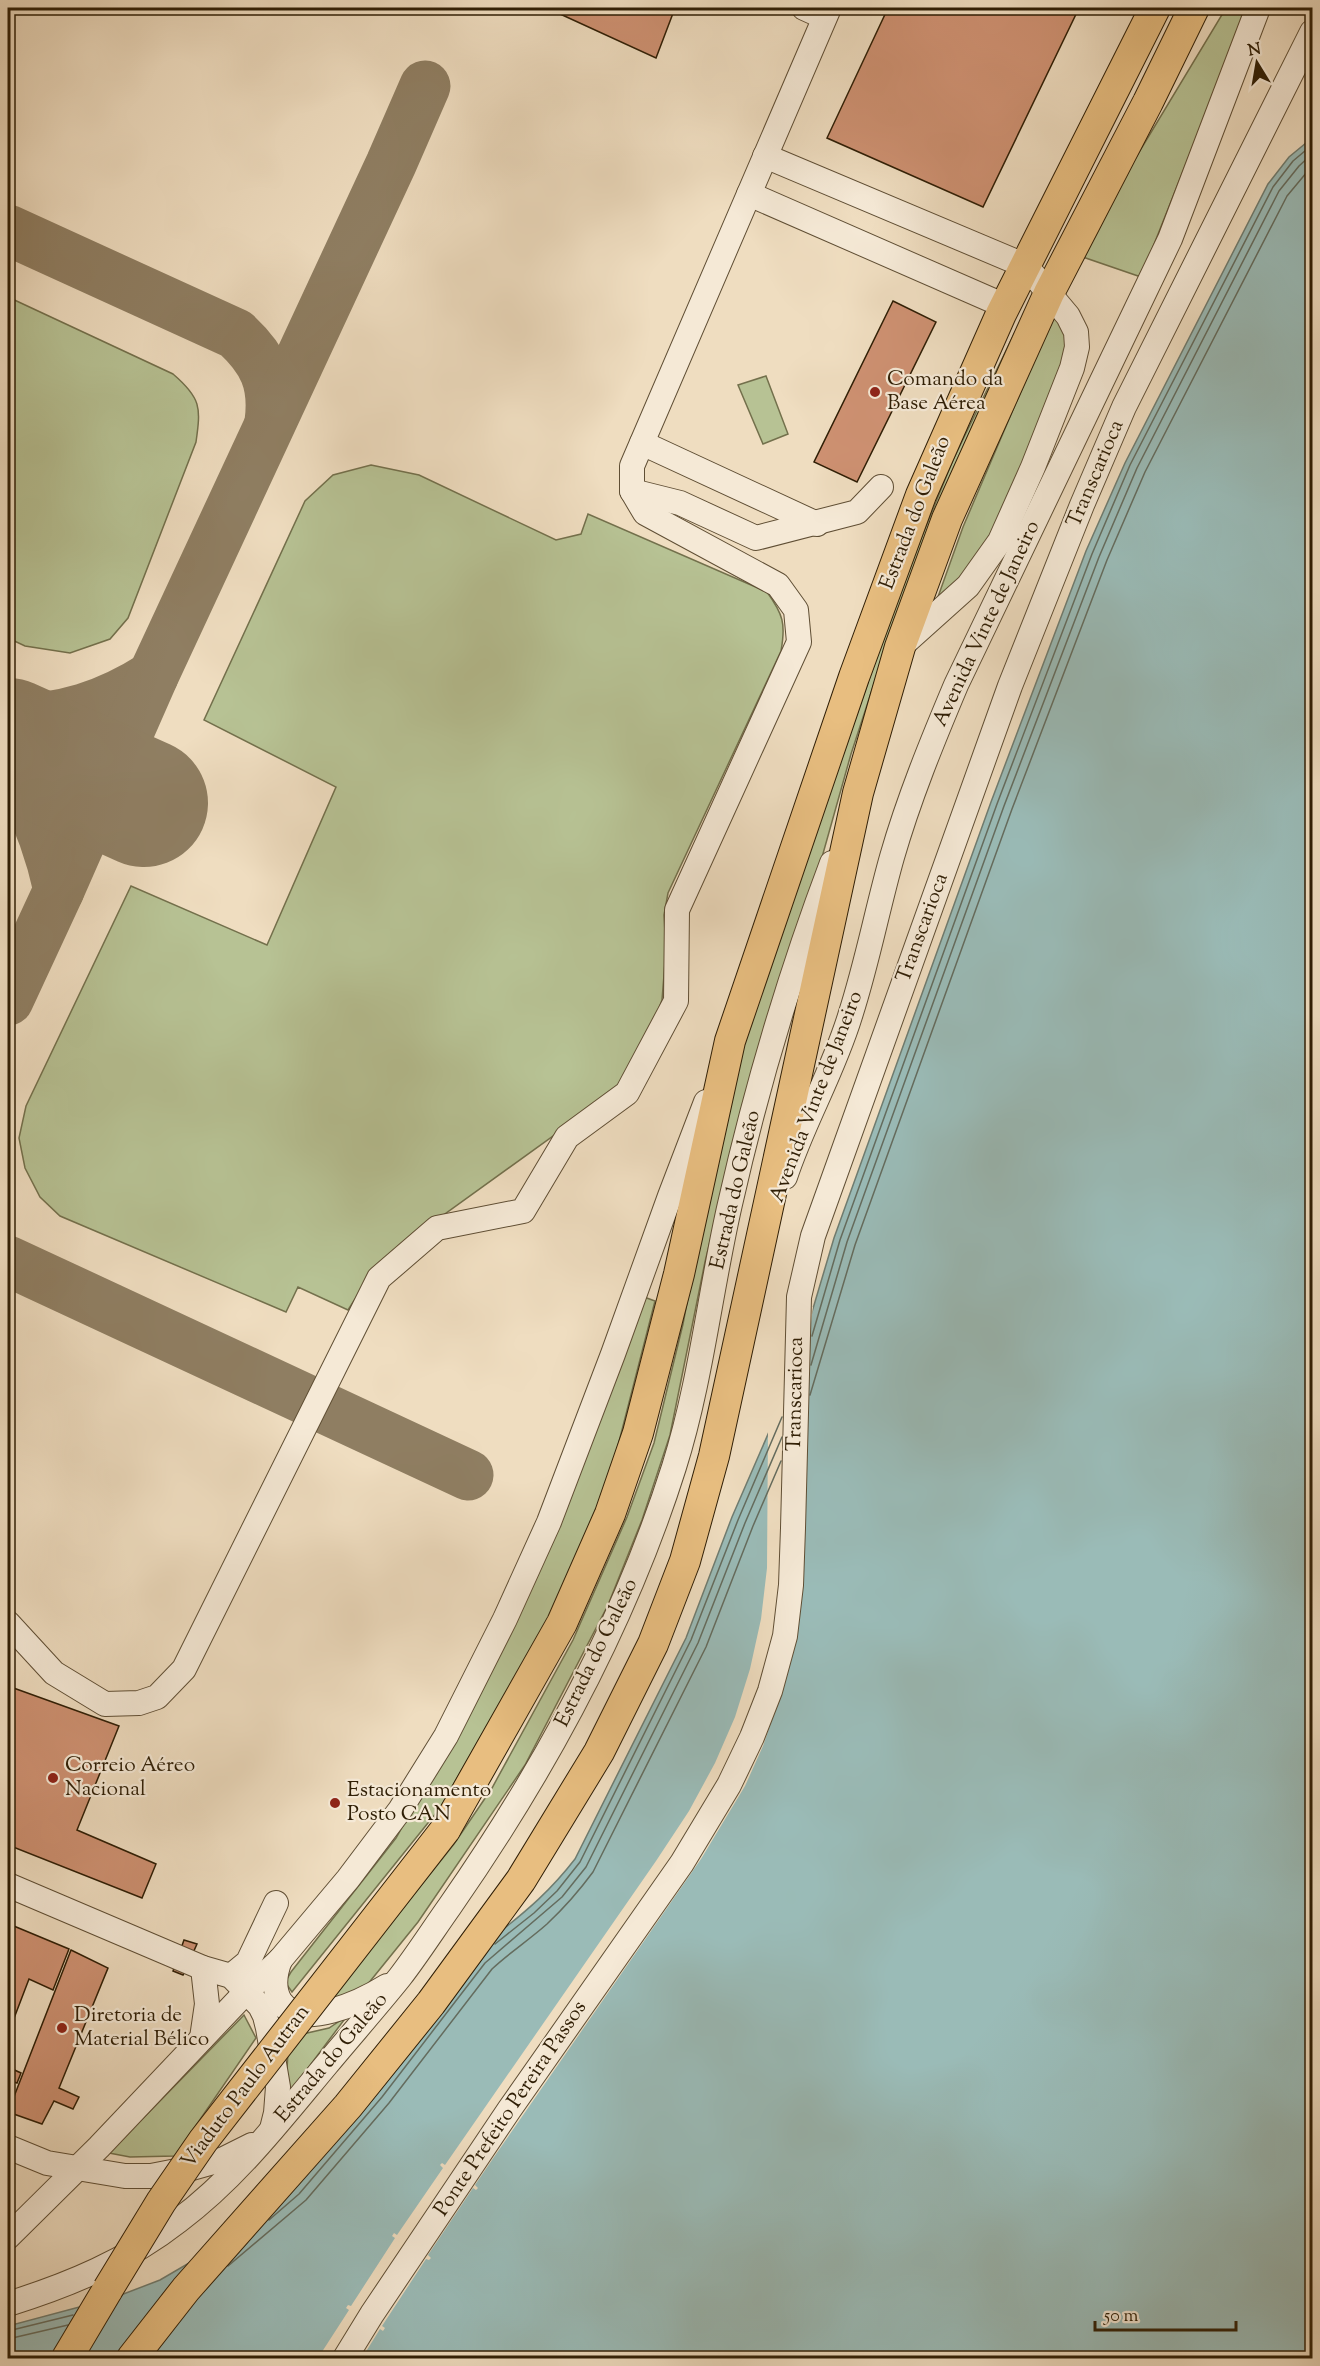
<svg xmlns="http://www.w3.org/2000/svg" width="1320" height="2366" font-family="'Sorts Mill Goudy',serif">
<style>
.green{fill:#b7c294;stroke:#73704c;stroke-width:1.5}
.water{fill:#9abbb7;stroke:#6f7c70;stroke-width:1.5}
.pier{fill:#efddc0}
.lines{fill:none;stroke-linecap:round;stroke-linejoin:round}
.shore{stroke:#646c5e;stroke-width:1.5}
.taxiway{stroke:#8f7e62;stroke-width:51}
.runway{stroke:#8f7e62;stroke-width:128}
.building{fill:#ce9172;stroke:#2f1e05;stroke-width:1.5}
.minor-casing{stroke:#5f4e34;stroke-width:26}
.major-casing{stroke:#2f1e05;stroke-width:32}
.minor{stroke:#f5e9d6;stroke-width:24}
.major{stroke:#e8be80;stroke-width:30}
.major-bridge-casing{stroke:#2f1e05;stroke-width:32;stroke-linecap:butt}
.major-bridge{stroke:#e8be80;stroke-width:30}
.poi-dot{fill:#8f2418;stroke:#f5e9d6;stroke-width:2}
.labels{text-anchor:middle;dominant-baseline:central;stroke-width:4.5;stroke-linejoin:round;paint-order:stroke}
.poi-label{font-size:21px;fill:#2f1e05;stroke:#f5e9d6;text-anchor:start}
.street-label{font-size:21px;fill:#2f1e05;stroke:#f5e9d6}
</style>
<rect width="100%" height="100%" fill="#efddc0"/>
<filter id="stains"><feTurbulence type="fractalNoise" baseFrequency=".00333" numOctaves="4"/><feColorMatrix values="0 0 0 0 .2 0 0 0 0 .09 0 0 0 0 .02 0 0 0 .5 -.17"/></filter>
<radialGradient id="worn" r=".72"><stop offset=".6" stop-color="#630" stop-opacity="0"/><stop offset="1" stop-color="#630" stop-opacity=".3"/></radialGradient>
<!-- green -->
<g class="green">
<polygon points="1226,8 1248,8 1141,277 1077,255"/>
<path d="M8,297L173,374C201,398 201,407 196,442L128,618L110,639L70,653L25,646L8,638Z"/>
<polygon points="1053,316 1068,330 1065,368 982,555 934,608 963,527"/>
<polygon points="1015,332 1020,335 887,644 851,754 783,996 725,1180 705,1262 670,1435 642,1520 608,1605 525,1765 418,1922 363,1990 329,2001 454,1844 492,1788 573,1640 627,1517 654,1443 683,1324 715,1154 744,1037 888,625 920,541 953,460"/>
<polygon points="766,376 788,434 763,444 738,385"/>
<path d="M371,465L419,475L556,540L581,534L588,514L767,592C783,614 786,624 781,651L668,893L664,915L666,950L662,1000L647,1041L626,1078L603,1100L388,1255L372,1273L348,1310L298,1287L286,1312L60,1216L40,1197L25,1168L19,1138L26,1106L131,886L267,945L336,787L204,720L305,501L333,475Z"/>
<polygon points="644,1297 655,1301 612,1469 567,1586 440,1808 292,1992 285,1982 291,1972 396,1838 494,1665"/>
<polygon points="244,2015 256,2038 175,2156 130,2157 109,2153"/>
<polygon points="347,2016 290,2092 286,2089 288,2051 303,2034 329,2028"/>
</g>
<!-- water -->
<path class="water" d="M1312,138V2358H8V2326L113,2298L160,2280L220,2245L497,1934C528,1910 551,1890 575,1859L686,1638L732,1517L792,1379L834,1238L991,802L1086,551L1125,463L1268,184L1289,157Z"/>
<!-- pier -->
<polygon class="pier" points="811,1307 813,1307 805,1370 804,1566 778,1702 763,1746 745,1786 701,1859 494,2157 475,2185 478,2188 476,2190 473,2188 428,2255 431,2258 429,2260 426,2259 382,2326 385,2328 383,2331 380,2329 362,2358 318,2358 349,2310 346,2308 348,2305 351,2306 395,2238 392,2236 394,2233 397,2235 443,2168 440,2165 442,2163 445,2165 656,1861 689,1811 715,1763 735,1717 750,1669 761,1619 767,1568 768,1428 790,1378"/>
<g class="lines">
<!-- shore -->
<g class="shore">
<polyline points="812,1336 840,1240 997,804 1092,554 1130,465 1273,187 1293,161 1312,145"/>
<polyline points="811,1365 847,1242 1004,806 1099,557 1137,468 1279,191 1299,166 1312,154"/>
<polyline points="810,1395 855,1245 1012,809 1107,560 1145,472 1287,196 1312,166"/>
<polyline points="495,1944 534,1913 557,1891 580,1862 691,1640 738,1520 782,1417"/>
<polyline points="269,2220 299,2194 382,2097 485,1963 562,1897 586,1867 698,1643 745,1523 782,1437"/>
<path d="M228,2266L306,2200L389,2103L492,1969C509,1953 529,1940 547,1924C564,1908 579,1891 593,1872L706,1647L753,1526L781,1461"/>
<polyline points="8,2331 73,2315"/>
<polyline points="8,2339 68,2325"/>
</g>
<!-- taxiway -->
<g class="taxiway">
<path d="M8,230L236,334C264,360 275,383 270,422"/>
<path d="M8,720C63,719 106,706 153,676"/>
<path d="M8,763C33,803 49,844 59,890"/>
<polyline points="8,1000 59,890 153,676 391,164 425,86"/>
<polyline points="8,1261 468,1475"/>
</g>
<!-- runway -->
<polyline class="runway" points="8,742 144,803"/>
</g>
<!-- building -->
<g class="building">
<polygon points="547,8 675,8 656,58"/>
<polygon points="888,8 1079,8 983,207 827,138"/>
<polygon points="893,301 936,322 857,482 814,462"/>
<polygon points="8,1686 119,1726 77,1830 156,1864 142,1898 8,1845"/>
<polygon points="9,1924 69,1949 53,1990 29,1979 8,2034 8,1929"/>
<polygon points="184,1940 197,1944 183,1975 173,1971"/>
<polygon points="71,1950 108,1968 59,2088 79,2097 73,2109 54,2101 42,2124 8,2112"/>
<polygon points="8,2067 21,2073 17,2083 8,2080"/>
</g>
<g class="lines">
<defs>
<g id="minor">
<polyline points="804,8 824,17"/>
<polyline points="765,156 1026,266 1068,316 1076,332 1077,347 1072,368 1033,467 1000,541 968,586 900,647"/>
<polyline points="749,194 1005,306"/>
<polyline points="642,443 817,524"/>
<polyline points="632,491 680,503 756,538 857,512 881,487"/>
<path d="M785,1177C803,1122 833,1072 850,1016C867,964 877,910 892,857C909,798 932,742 956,685L1170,239L1258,8"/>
<polyline points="8,1623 54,1673 105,1704 139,1703 157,1697 184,1669 379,1278 437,1228 523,1211 567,1137 627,1093 676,1001 677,910 799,642 796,610 778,585 645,513 632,491 632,466 829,8"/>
<polyline points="8,1885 203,1968 231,1976 260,2006 265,2016 268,2028 278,2087 276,2113 272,2129"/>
<path d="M280,1960C275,1973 273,1989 280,2001C300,2032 363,2001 387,1986"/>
<polyline points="231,1976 248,1962 276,1903"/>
<polyline points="202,2038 207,2004 203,1968"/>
<polyline points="8,2147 47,2163 125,2176 151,2176 192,2168 224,2159 252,2145"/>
<polyline points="8,2237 99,2147 246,1992 280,1960 348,1879 400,1810 446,1736 505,1619 549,1522 613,1354 670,1196 706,1102"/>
<path d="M8,2304C69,2285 127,2261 178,2221C236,2178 281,2119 327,2064C351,2035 376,2007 400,1977C417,1955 433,1930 450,1906C544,1771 624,1625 674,1467C701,1382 710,1291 730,1204C756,1089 790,974 832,863"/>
<polyline points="345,2358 372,2314 509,2110 682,1863 729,1785 752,1737 770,1691 785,1636 791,1585 793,1528 799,1297 813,1236 1010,686 1082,505 1124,407 1312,32"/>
</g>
<g id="major">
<polyline points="445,1830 562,1623 610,1514 638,1433 679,1274 730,1041 854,677 921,495 1001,314 1155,8"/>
<polyline points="67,2358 108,2289"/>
<polyline points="132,2358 186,2289 348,2106 431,2003 521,1880 599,1752 653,1644 685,1561 714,1456 858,793 900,647 947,519 1049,293 1148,102 1194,8"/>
</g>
</defs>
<!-- minor casing -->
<use href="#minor" class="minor-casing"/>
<!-- major casing -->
<use href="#major" class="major-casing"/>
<!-- minor -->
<use href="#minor" class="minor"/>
<!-- major -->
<use href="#major" class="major"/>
<defs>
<polyline id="major-bridge" points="108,2289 161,2202 203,2141 445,1830"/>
</defs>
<!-- major-bridge casing -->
<use href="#major-bridge" class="major-bridge-casing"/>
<!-- major-bridge -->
<use href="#major-bridge" class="major-bridge"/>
</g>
<!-- markers -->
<g class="poi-dot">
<circle cx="875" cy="392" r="6"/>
<circle cx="53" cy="1778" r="6"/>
<circle cx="335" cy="1803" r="6"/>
<circle cx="62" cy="2028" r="6"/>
</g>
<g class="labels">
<!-- poi labels -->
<g class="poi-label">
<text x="887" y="380">Comando da<tspan x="887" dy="24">Base Aérea</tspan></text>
<text x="65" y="1766">Correio Aéreo<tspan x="65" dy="24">Nacional</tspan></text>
<text x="347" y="1791">Estacionamento<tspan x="347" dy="24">Posto CAN</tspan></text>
<text x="74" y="2016">Diretoria de<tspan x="74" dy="24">Material Bélico</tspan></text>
</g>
<!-- street labels -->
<g class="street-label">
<text transform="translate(1096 474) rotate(-67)">Transcarioca</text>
<text transform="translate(916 513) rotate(-69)">Estrada do Galeão</text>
<text transform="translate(987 624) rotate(-65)">Avenida Vinte de Janeiro</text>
<text transform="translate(923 928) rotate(-70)">Transcarioca</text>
<text transform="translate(817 1097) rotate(-69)">Avenida Vinte de Janeiro</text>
<text transform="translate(736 1190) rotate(-77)">Estrada do Galeão</text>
<text transform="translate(796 1394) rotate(-89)">Transcarioca</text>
<text transform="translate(597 1653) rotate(-64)">Estrada do Galeão</text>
<text transform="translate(332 2058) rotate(-50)">Estrada do Galeão</text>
<text transform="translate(246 2087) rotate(-53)">Viaduto Paulo Autran</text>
<text transform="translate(511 2109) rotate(-56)">Ponte Prefeito Pereira Passos</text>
</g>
</g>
<!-- margin -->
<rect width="1320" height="2366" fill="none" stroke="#efddc0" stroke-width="30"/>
<rect x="9" y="9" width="1302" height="2348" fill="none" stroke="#2f1e05" stroke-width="3"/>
<rect x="15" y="15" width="1290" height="2336" fill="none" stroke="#2f1e05" stroke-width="1.5"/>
<!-- north arrow -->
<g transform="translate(1257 63) rotate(349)" stroke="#f5e9d6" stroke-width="4.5" paint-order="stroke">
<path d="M0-4.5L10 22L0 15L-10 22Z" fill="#2f1e05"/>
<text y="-9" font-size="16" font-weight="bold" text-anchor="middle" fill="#2f1e05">N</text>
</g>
<!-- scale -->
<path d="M1095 2321v9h141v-9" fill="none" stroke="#2f1e05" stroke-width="3"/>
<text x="1104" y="2321" font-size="18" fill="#2f1e05" stroke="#f5e9d6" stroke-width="4.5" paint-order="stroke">50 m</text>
<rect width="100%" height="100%" filter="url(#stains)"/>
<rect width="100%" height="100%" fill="url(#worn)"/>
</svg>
